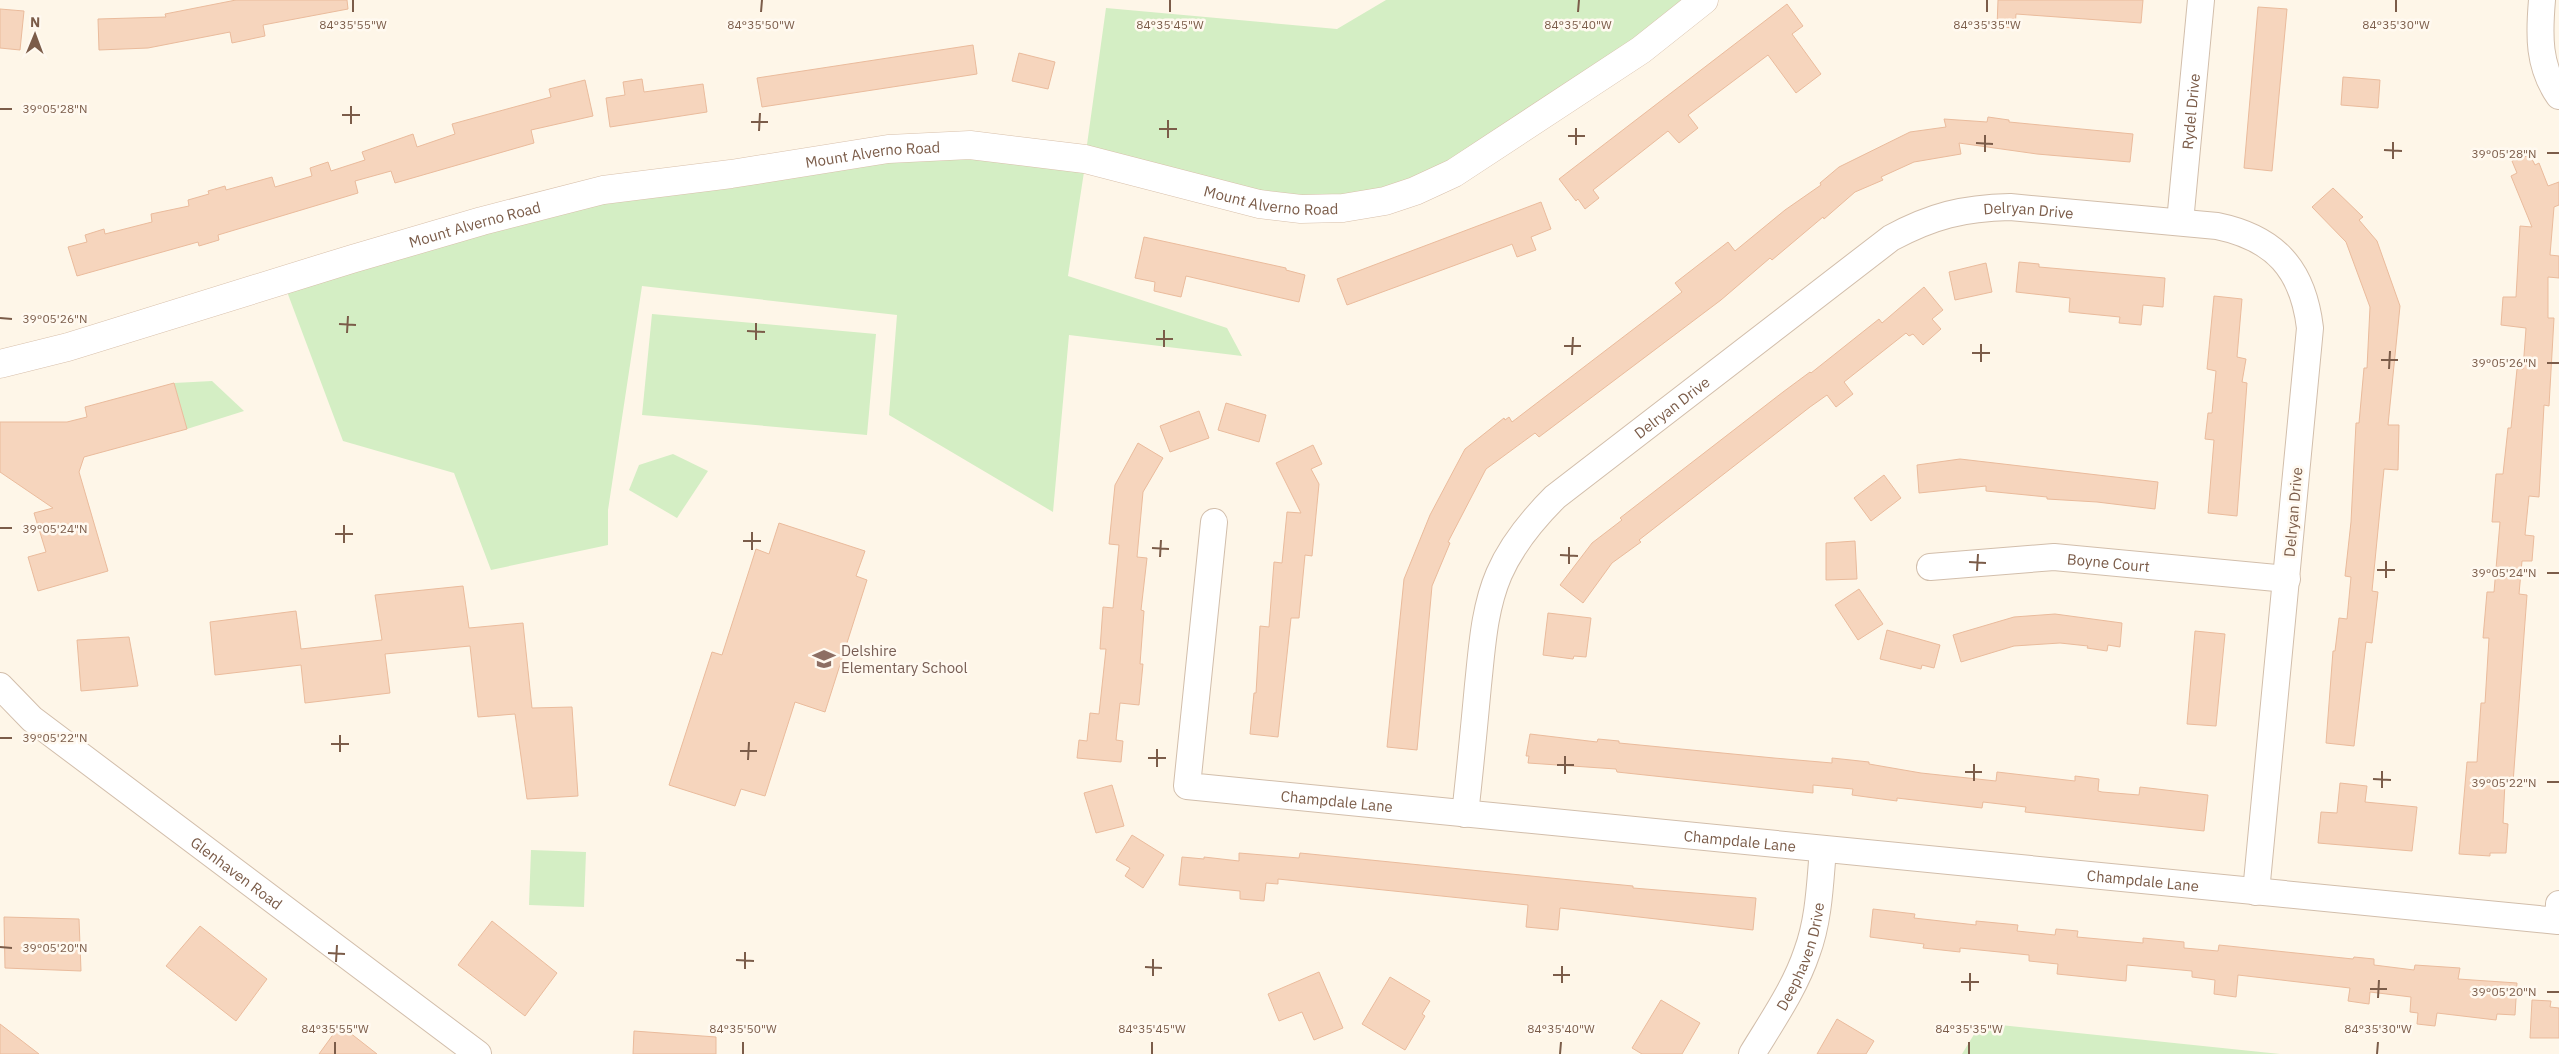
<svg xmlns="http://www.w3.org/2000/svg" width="2559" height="1054" font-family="'IBM Plex Sans',sans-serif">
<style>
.green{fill:#d4eec4}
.building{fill:#f6d5bd;stroke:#eabb9c}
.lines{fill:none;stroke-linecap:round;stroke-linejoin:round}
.street-casing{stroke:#d2beab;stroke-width:28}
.secondary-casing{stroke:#d8c0ab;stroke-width:29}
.street{stroke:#fff;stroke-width:26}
.secondary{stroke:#fff;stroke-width:28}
.ticks{fill:none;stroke:#7b5c49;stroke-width:2}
.labels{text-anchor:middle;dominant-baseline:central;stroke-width:5;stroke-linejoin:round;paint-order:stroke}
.street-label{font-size:15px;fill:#7b5c49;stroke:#fff9f0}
.education-label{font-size:15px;fill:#785e54;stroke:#fff9f0;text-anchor:start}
.ticks-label{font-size:12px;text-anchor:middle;fill:#7b5c49;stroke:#fff9f0;stroke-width:5;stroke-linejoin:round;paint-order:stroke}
</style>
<rect width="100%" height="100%" fill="#fef6e8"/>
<!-- green -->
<g class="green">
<polygon points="1386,0 1704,0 1454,173 1343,208 1086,159 1068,276 1227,328 1242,356 1069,335 1053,512 889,415 897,315 642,286 608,510 608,545 491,570 454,473 343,441 283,281 482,221 888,149 1085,159 1106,8 1337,29"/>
<polygon points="652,314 876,334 867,435 642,415"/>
<polygon points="212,381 244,411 187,429 174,383"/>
<polygon points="673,454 708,471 677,518 629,490 639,465"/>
<polygon points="531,850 586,852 584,907 529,905"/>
<polygon points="1981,1023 2280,1054 1962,1054"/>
</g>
<!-- building -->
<g class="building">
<polygon points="236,0 347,0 348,9 263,25 265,36 232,43 230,32 148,48 99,50 98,19 166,17 165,14"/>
<polygon points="1998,0 2143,0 2141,23 2016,14 2015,28 1997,27"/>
<polygon points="1787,4 1803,26 1792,34 1821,74 1796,93 1768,55 1688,115 1698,128 1679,143 1668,131 1593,190 1599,198 1585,209 1578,199 1576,201 1559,179"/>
<polygon points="2258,7 2287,9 2272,171 2244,168"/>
<polygon points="0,9 24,11 20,50 0,48"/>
<polygon points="973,45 977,74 762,107 757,78"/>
<polygon points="1019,53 1055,62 1048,89 1012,81"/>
<polygon points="2343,77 2380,80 2378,108 2341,105"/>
<polygon points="642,79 644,92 703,84 707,112 610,127 606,98 625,95 623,82"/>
<polygon points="585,80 593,116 531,130 534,143 395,183 391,171 355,181 358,193 218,235 219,240 199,246 198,242 77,276 68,247 87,242 85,235 104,229 105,234 152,222 151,214 189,206 188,200 209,194 208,191 225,186 226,190 272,177 275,187 312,176 310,168 328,162 331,171 365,160 362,152 413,134 417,147 455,134 452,124 551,97 549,89"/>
<polygon points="1988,117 2009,120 2009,122 2133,134 2130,162 2037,154 1959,143 1961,154 1914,162 1881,177 1883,180 1855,192 1824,219 1823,217 1772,260 1770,258 1721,300 1539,437 1535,433 1486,469 1448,542 1450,543 1432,586 1417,750 1387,747 1404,579 1430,515 1465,449 1504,418 1505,420 1509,417 1512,422 1652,315 1682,292 1675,283 1728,242 1735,251 1785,210 1821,185 1820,183 1839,167 1910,132 1946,127 1944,119 1987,122"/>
<polygon points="2530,155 2535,165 2539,163 2548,186 2559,182 2559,205 2554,207 2550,255 2559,256 2559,278 2548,277 2548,318 2554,318 2549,406 2544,405 2539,497 2529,496 2525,535 2534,536 2532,561 2522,561 2519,594 2527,595 2513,783 2505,782 2503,823 2508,824 2506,853 2490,853 2490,856 2459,854 2467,762 2477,762 2481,703 2485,703 2489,638 2483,638 2487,592 2494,592 2500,522 2492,522 2496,474 2503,474 2508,428 2511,428 2517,369 2523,369 2526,328 2501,325 2503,297 2516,297 2520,226 2532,227 2511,176 2517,173 2512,161"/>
<polygon points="2333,188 2363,217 2359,220 2377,241 2400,306 2388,425 2399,425 2398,470 2384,469 2372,591 2378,592 2372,643 2366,642 2354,746 2326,743 2333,651 2335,651 2339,618 2347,619 2351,577 2345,576 2351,522 2356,423 2359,423 2364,368 2367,368 2370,307 2346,242 2312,207"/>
<polygon points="1541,202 1551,229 1531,237 1536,250 1517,257 1512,244 1510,245 1347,305 1337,279"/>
<polygon points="1144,237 1286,268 1286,270 1305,275 1299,302 1186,276 1181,297 1154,291 1155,282 1135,278"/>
<polygon points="2019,262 2039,264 2039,267 2165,278 2163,307 2143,305 2141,325 2119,323 2120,317 2069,312 2070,298 2016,292"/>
<polygon points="1986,263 1992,292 1955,300 1949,272"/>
<polygon points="1924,287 1943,310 1932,319 1941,329 1923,345 1913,334 1909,336 1906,333 1844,382 1853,394 1836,407 1827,395 1810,407 1639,540 1641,542 1612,563 1583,603 1560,585 1592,543 1622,520 1620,518 1783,392 1810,372 1811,373 1879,319 1882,323"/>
<polygon points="2214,296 2242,299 2237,357 2246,359 2242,382 2247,383 2237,516 2208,513 2214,440 2205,439 2208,413 2212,413 2216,371 2207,369"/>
<polygon points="174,383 187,429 84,457 79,472 108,571 38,591 28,557 46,552 34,513 53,508 0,472 0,422 67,422 87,417 85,407"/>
<polygon points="1226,403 1266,415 1259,442 1218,430"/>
<polygon points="1199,411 1209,438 1170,452 1160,426"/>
<polygon points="1138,443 1163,458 1143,492 1137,557 1147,558 1141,610 1144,611 1140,664 1143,664 1139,705 1120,703 1116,740 1123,741 1121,762 1077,758 1079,740 1087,741 1090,713 1099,714 1106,649 1100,649 1103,607 1113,608 1119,545 1109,544 1115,485"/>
<polygon points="1313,445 1322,464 1311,469 1319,484 1312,556 1305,555 1299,618 1291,618 1278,737 1250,734 1254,693 1256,693 1260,626 1269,627 1274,562 1282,563 1287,512 1301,513 1276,463"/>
<polygon points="1960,459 2158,482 2155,509 2097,502 2047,499 2047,497 1986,491 1986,486 1919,493 1917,465"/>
<polygon points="1884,475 1901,498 1871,521 1854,498"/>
<polygon points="779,523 865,551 856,576 867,580 825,712 795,702 765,796 741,789 735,806 669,785 712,652 722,655 756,549 769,554"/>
<polygon points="1855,541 1857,579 1826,580 1826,543"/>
<polygon points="463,586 469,628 523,623 532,708 572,707 578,796 527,799 515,714 478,717 470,646 385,654 390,693 305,703 301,665 215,675 210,622 296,611 301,649 382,640 375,595"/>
<polygon points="1859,589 1883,624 1858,640 1835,605"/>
<polygon points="1548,613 1591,618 1586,657 1574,656 1573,659 1543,655"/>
<polygon points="2055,614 2122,623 2120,647 2108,645 2107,651 2087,648 2088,646 2060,643 2014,646 1961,662 1953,635 2014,617"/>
<polygon points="1887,630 1940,645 1934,668 1922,665 1921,669 1880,659"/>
<polygon points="2195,631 2225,634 2216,726 2187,724"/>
<polygon points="129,637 138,686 81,691 77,640"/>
<polygon points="1530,734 1597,742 1598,739 1619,741 1619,743 1774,758 1832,763 1832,758 1869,762 1869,764 1921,773 1996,781 1997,772 2075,781 2075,776 2099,779 2098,791 2102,792 2139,795 2140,787 2208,795 2204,831 2025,812 2026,807 1983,802 1982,808 1897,798 1897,801 1852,795 1853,789 1813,785 1813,793 1617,772 1616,769 1528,763 1529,756 1526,756"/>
<polygon points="2340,783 2367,786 2365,802 2417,807 2412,851 2318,843 2321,812 2337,813"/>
<polygon points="1112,785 1124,826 1096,833 1084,793"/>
<polygon points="1132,835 1164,855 1143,888 1125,876 1130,868 1116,860"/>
<polygon points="1239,853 1299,858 1300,853 1591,882 1633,886 1633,888 1756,898 1753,930 1560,908 1558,930 1526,927 1528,905 1278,879 1278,884 1266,883 1264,901 1240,899 1240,891 1179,885 1182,857 1204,859 1204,857 1239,861"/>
<polygon points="1873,909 1915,914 1914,918 1976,925 1976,921 2018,925 2017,931 2055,935 2056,929 2078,931 2077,937 2143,943 2143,938 2184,942 2184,948 2218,951 2219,945 2353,959 2354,957 2374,959 2374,965 2414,970 2415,965 2460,968 2458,979 2517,983 2515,1015 2497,1014 2496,1020 2437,1013 2435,1026 2417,1024 2418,1013 2410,1012 2411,997 2370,992 2369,1004 2348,1001 2350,988 2238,975 2236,997 2214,994 2215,980 2192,977 2192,971 2127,965 2126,981 2057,974 2058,964 2029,961 2029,955 1960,948 1960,952 1923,948 1924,944 1870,937"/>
<polygon points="4,917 79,919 81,971 5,968"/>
<polygon points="492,921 557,973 525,1016 458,965"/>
<polygon points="200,926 267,979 236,1021 166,966"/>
<polygon points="1319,972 1343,1028 1314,1040 1302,1012 1279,1021 1268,994"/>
<polygon points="1390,977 1430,1001 1422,1014 1425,1016 1405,1050 1362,1024"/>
<polygon points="1661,1000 1700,1023 1682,1054 1642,1054 1632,1048"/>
<polygon points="2532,1000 2551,1001 2550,1007 2559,1008 2559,1038 2530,1038"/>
<polygon points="1837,1019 1874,1041 1866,1054 1817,1054"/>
<polygon points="0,1024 39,1054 0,1054"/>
<polygon points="340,1025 377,1054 319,1054"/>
<polygon points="634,1031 716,1037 716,1054 633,1054"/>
</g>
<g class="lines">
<defs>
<g id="street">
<path d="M2542,0C2539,35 2538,66 2559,96"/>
<path id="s1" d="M2180,222L2201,0"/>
<path id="s2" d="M1214,522L1187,786L2558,921L2559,904"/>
<path id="s3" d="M1930,567L2054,557L2287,579"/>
<path id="s4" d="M0,686L32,719L478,1054"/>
<path id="s5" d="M1465,814C1470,771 1474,728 1478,685C1482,648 1484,609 1499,574C1512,544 1532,520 1555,497L1891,238C1932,216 1963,208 2010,207L2217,226C2275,238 2303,269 2310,328L2256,892"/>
<path id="s6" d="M1752,1054C1772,1021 1795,988 1807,952C1819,920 1820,883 1823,849"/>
</g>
<g id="secondary">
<path id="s7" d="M0,364L68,347L352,259L482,221L603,190L731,174L888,149L970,145L1085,159L1259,204L1301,209L1343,208L1385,201L1415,191L1454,173L1641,50L1704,0"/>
</g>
</defs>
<!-- street casing -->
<use href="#street" class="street-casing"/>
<!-- secondary casing -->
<use href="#secondary" class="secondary-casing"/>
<!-- street -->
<use href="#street" class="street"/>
<!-- secondary -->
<use href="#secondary" class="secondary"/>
</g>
<!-- ticks -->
<path class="ticks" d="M353,12V0M761,12L762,0M1170,12V0M1578,12L1579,0M1987,12V0M2396,12V0M0,109H12M342,115H360M751,122H768M351,124V106M1159,129H1177M759,131L760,113M1568,136H1585M1168,138V120M1976,143L1993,144M1576,145V128M2384,150L2402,151M1985,152V135M2547,153H2559M2393,159V142M0,318L12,319M339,324L356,325M747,331L765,332M347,333L348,316M1156,339H1173M756,340V323M1564,346H1581M1164,347V330M1972,353H1990M1572,355L1573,337M2381,360H2398M1981,362V344M2547,363H2559M2389,369L2390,351M0,528H12M335,534H353M743,541H761M344,543V525M1152,548L1169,549M752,550V532M1560,555L1578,556M1160,557L1161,540M1969,562L1986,563M1569,564V547M2377,570H2395M1977,571L1978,554M2547,573H2559M2386,578V561M0,738H12M331,744H349M740,751H757M340,752V735M1148,758H1166M748,760L749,742M1557,765H1574M1157,767V749M1965,772H1982M1565,774V756M2373,779L2391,780M1974,781V764M2547,782H2559M2382,788V771M0,947L12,948M328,953L345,954M736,960L754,961M336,962L337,945M1145,967L1162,968M745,969V952M1553,975H1570M1153,976V959M1961,982H1979M1562,983V966M2370,989H2387M1970,991V973M2547,992H2559M2378,998L2379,980M335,1054V1042M743,1054V1042M1152,1054V1042M1560,1054L1561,1042M1969,1054V1042M2377,1054L2378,1042"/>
<!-- icons -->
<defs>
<symbol id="school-bare" viewBox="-9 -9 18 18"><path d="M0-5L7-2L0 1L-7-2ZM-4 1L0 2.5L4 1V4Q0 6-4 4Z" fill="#8d6e63" stroke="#fff9f0" stroke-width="2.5" paint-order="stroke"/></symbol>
</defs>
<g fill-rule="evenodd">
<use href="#school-bare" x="808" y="643" width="32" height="32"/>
</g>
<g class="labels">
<!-- street labels -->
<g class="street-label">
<text stroke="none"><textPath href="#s1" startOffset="111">Rydel Drive</textPath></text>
<text stroke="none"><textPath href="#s7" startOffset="900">Mount Alverno Road</textPath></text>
<text stroke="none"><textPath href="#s7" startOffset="1305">Mount Alverno Road</textPath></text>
<text stroke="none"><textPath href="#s5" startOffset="906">Delryan Drive</textPath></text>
<text stroke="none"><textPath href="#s7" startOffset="495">Mount Alverno Road</textPath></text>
<text stroke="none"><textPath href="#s5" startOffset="486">Delryan Drive</textPath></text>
<text transform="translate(2293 512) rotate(-85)">Delryan Drive</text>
<text stroke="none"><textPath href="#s3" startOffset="179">Boyne Court</textPath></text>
<text stroke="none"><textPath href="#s2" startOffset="416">Champdale Lane</textPath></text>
<text stroke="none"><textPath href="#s2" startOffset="821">Champdale Lane</textPath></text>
<text stroke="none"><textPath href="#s4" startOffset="302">Glenhaven Road</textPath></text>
<text stroke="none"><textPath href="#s2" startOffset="1226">Champdale Lane</textPath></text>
<text stroke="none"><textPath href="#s6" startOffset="110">Deephaven Drive</textPath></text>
</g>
<!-- education labels -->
<g class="education-label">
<text x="841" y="650">Delshire<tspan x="841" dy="17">Elementary School</tspan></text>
</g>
</g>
<g class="ticks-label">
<text x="353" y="29">84°35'55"W</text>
<text x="761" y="29">84°35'50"W</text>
<text x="1170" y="29">84°35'45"W</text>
<text x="1578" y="29">84°35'40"W</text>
<text x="1987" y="29">84°35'35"W</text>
<text x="2396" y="29">84°35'30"W</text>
<text x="55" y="113">39°05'28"N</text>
<text x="2504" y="158">39°05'28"N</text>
<text x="55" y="323">39°05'26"N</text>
<text x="2504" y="367">39°05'26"N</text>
<text x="55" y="533">39°05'24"N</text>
<text x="2504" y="577">39°05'24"N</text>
<text x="55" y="742">39°05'22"N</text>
<text x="2504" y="787">39°05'22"N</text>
<text x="55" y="952">39°05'20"N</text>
<text x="2504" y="996">39°05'20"N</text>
<text x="335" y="1033">84°35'55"W</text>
<text x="743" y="1033">84°35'50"W</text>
<text x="1152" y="1033">84°35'45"W</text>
<text x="1561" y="1033">84°35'40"W</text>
<text x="1969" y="1033">84°35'35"W</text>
<text x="2378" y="1033">84°35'30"W</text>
</g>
<!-- north arrow -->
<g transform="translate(35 35) rotate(1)" stroke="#fff9f0" stroke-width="4" paint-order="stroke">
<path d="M0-4L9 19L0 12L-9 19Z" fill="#7b5c49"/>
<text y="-8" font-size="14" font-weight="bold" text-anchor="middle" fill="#7b5c49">N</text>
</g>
</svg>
